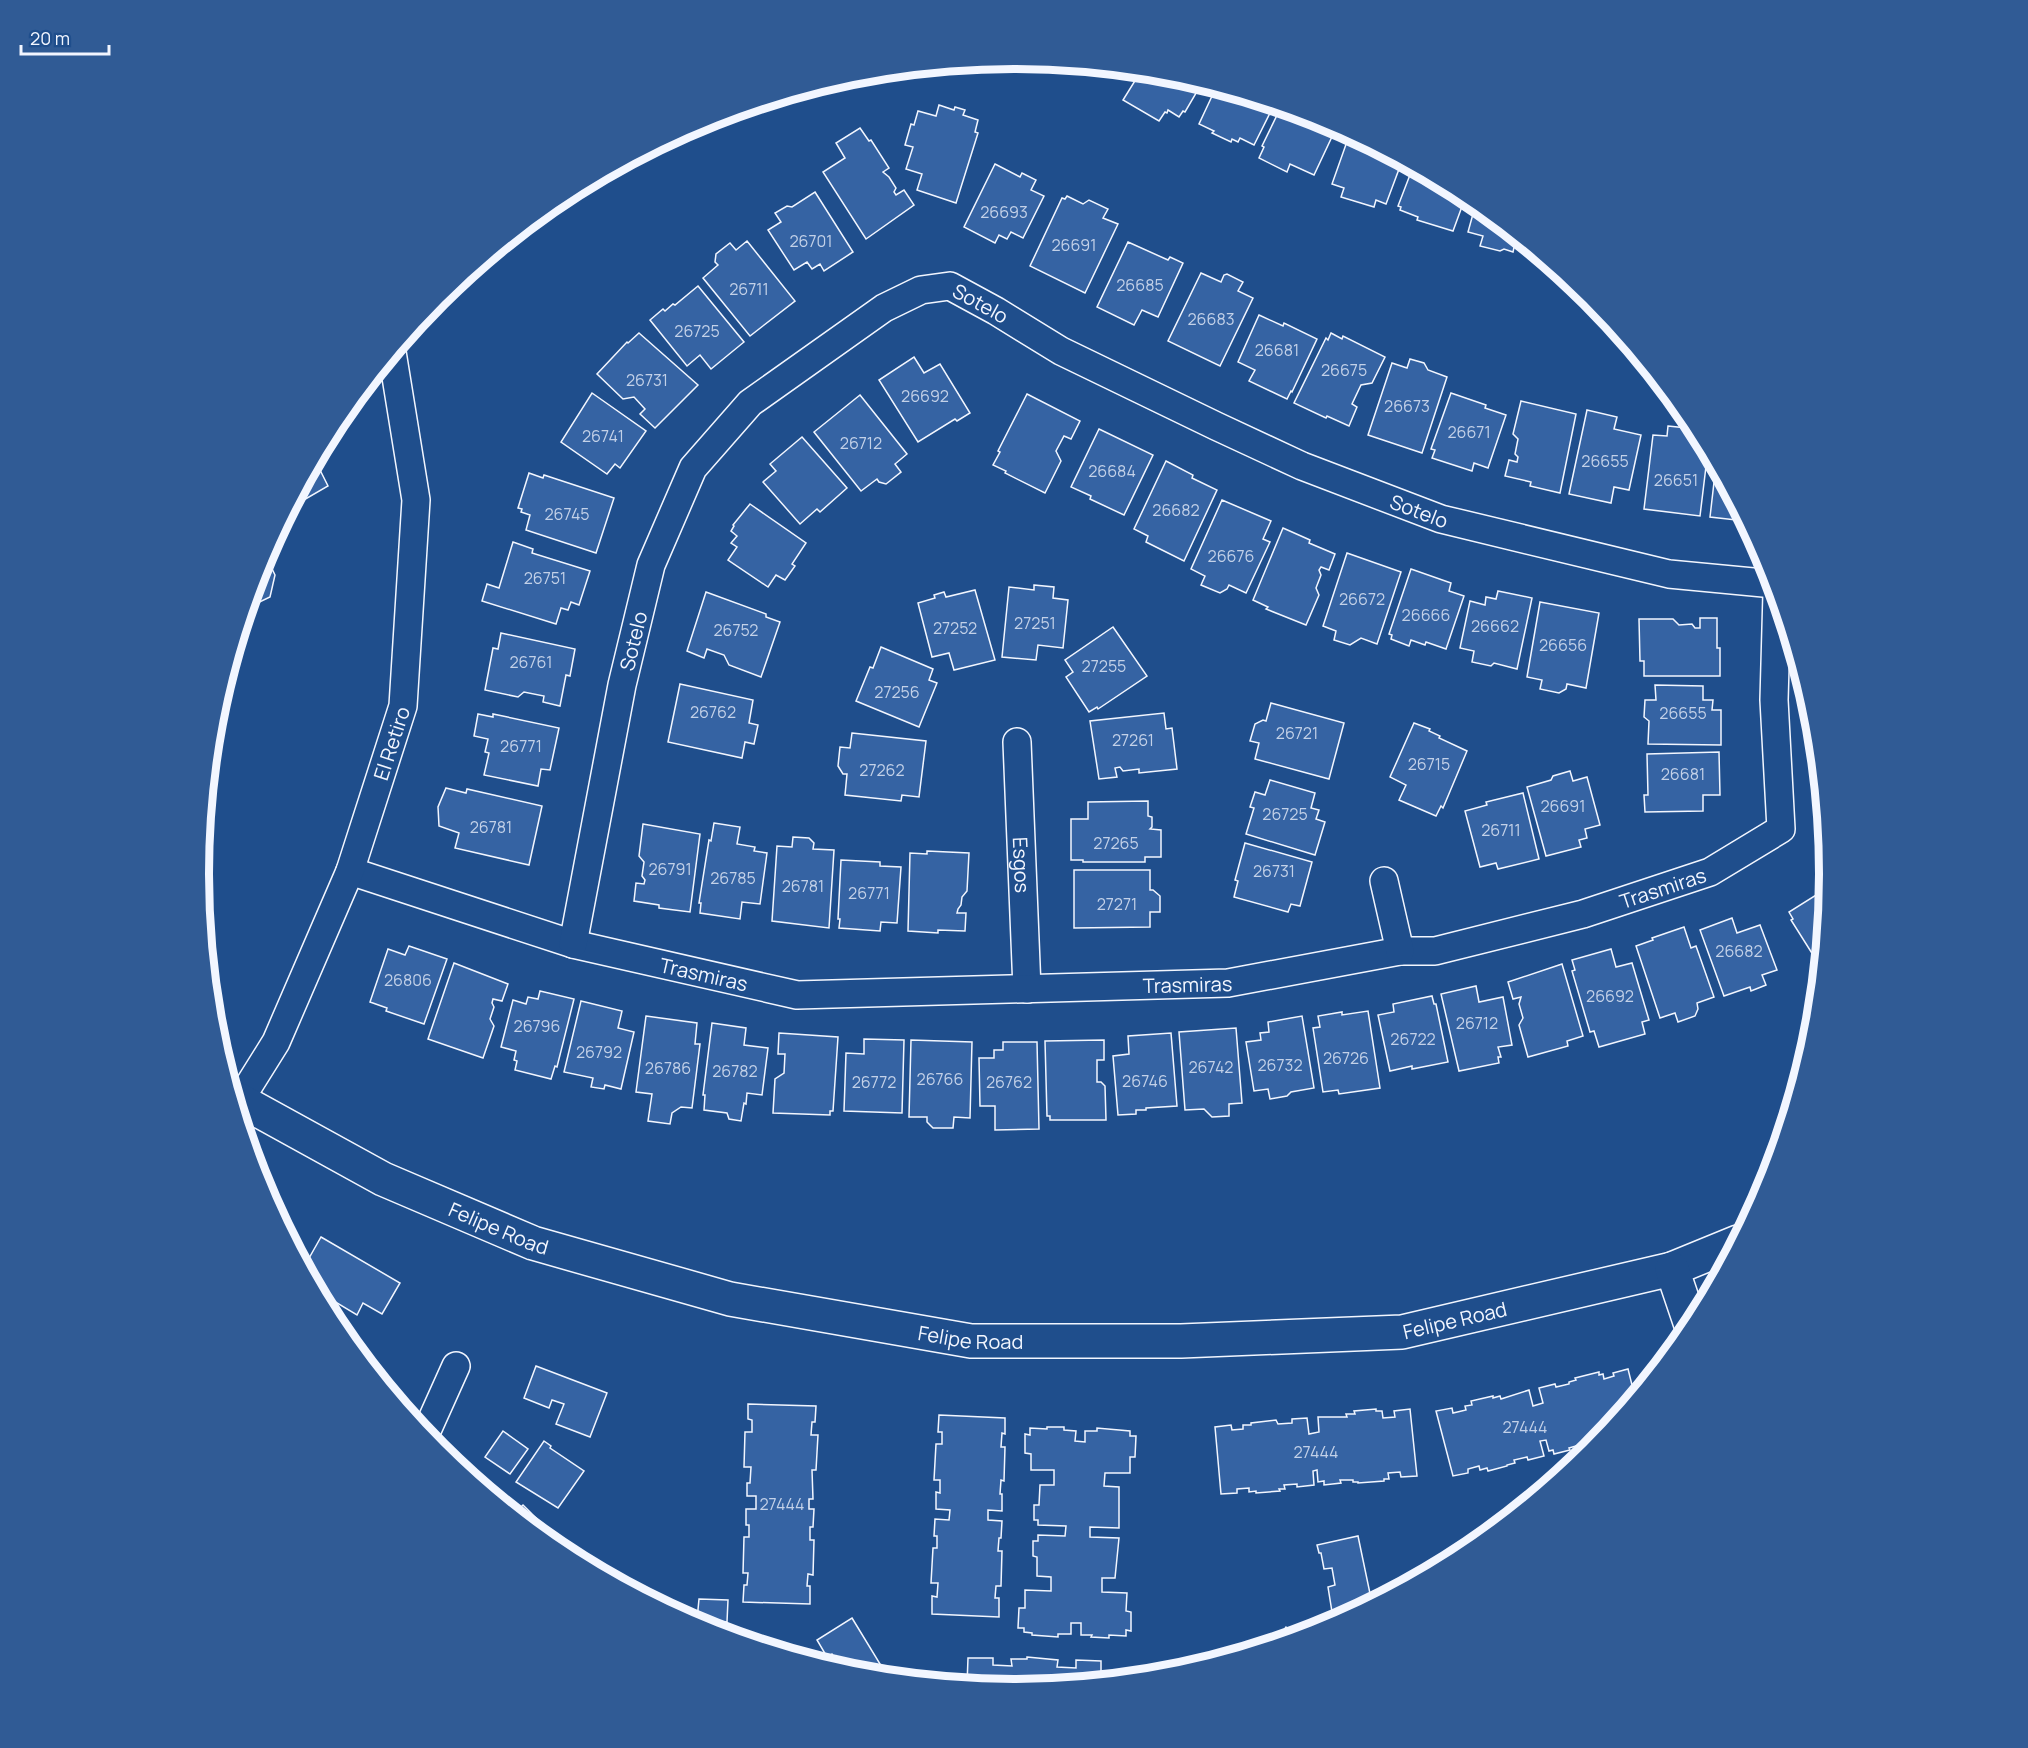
<svg xmlns="http://www.w3.org/2000/svg" width="2028" height="1748" font-family="Manrope,sans-serif">
<style>
.building{fill:#3563a3;stroke:#f2f6ff;stroke-width:1.5}
.lines{fill:none;stroke-linecap:round;stroke-linejoin:round}
.street-casing{stroke:#f2f6ff;stroke-width:30}
.secondary-casing{stroke:#f2f6ff;stroke-width:36}
.street{stroke:#1f4e8c;stroke-width:27}
.secondary{stroke:#1f4e8c;stroke-width:33}
.labels{text-anchor:middle;dominant-baseline:central;stroke-width:4.5;stroke-linejoin:round;paint-order:stroke}
.number-label{font-size:16px;fill:#c3d1e8}
.street-label{font-size:20px;fill:#f2f6ff;stroke:#1f4e8c}
.rim{fill:none;stroke:#f2f6ff;stroke-width:8}
</style>
<rect width="100%" height="100%" fill="#1f4e8c"/>
<!-- building -->
<g class="building">
<polygon points="1141,71 1173,74 1202,83 1185,112 1183,111 1179,117 1168,110 1167,113 1165,112 1159,121 1123,100"/>
<polygon points="1224,90 1274,105 1254,145 1240,138 1238,142 1232,139 1231,142 1212,133 1214,131 1199,124 1213,94"/>
<polygon points="939,105 954,110 955,107 965,110 963,115 978,120 975,132 978,133 956,203 917,190 922,174 906,169 913,147 905,145 911,124 914,125 918,111 936,116"/>
<polygon points="1281,107 1326,121 1337,126 1314,175 1290,164 1287,172 1259,158 1264,147 1262,146"/>
<polygon points="860,128 869,141 871,140 889,168 883,172 889,177 896,188 894,192 896,195 904,190 914,205 866,239 823,172 845,158 836,143"/>
<polygon points="1350,133 1402,161 1386,204 1376,200 1374,207 1341,197 1344,188 1332,184"/>
<polygon points="995,164 1020,177 1022,173 1036,180 1031,190 1044,196 1023,238 1011,232 1007,239 999,235 995,243 964,227"/>
<polygon points="1413,167 1459,191 1464,201 1453,231 1417,220 1418,217 1400,210 1401,207 1398,206"/>
<polygon points="815,192 853,252 824,271 820,264 812,269 807,262 794,270 768,230 781,222 775,213 787,206 792,207"/>
<polygon points="1067,196 1083,204 1089,200 1108,209 1103,218 1118,224 1085,293 1030,266 1062,198 1065,199"/>
<polygon points="1476,203 1526,245 1526,246 1515,243 1513,252 1504,249 1500,251 1480,246 1483,236 1468,232"/>
<polygon points="747,241 795,301 750,336 703,278 718,265 715,262 716,254 730,243 736,250"/>
<polygon points="1128,242 1168,260 1170,257 1183,263 1158,317 1142,310 1134,325 1097,307"/>
<polygon points="1201,273 1221,282 1224,275 1227,274 1243,282 1238,291 1253,298 1220,366 1168,341"/>
<polygon points="698,286 744,342 711,369 700,355 687,366 650,320 663,309 665,311 673,304 675,305"/>
<polygon points="1259,315 1283,326 1284,323 1317,339 1292,392 1291,391 1287,399 1249,381 1255,370 1238,362"/>
<polygon points="639,333 698,385 655,428 640,414 645,409 634,397 623,399 597,374 627,342 628,343"/>
<polygon points="1331,333 1342,339 1343,336 1385,357 1372,383 1361,385 1352,404 1357,407 1349,426 1327,416 1326,418 1294,403 1326,338 1328,340"/>
<polygon points="914,357 924,373 940,364 970,413 957,421 955,419 918,442 879,380"/>
<polygon points="1410,359 1424,363 1428,370 1447,377 1422,453 1368,435 1392,363 1407,368"/>
<polygon points="592,393 646,431 620,468 615,464 607,474 561,442"/>
<polygon points="1451,393 1486,405 1485,408 1506,415 1488,468 1474,463 1472,471 1432,458 1435,450 1431,449"/>
<polygon points="1027,394 1080,421 1071,439 1064,436 1056,451 1061,461 1045,493 1005,473 1006,471 993,465 1000,452 998,451"/>
<polygon points="860,395 907,454 895,464 901,472 886,484 879,482 877,479 861,491 814,432"/>
<polygon points="1521,401 1576,414 1560,493 1530,486 1531,482 1505,476 1509,460 1517,462 1518,457 1515,454 1518,439 1513,434"/>
<polygon points="1587,410 1617,417 1614,429 1641,435 1629,490 1614,487 1611,503 1569,494"/>
<polygon points="1668,426 1687,428 1692,439 1702,440 1708,450 1700,516 1644,509 1653,435 1667,436"/>
<polygon points="1099,429 1153,455 1124,515 1090,499 1091,496 1071,487"/>
<polygon points="802,437 847,488 820,512 817,509 800,524 763,482 776,471 770,464"/>
<polygon points="315,460 328,486 290,508"/>
<polygon points="1166,461 1193,475 1192,478 1217,490 1184,561 1146,542 1148,536 1134,529"/>
<polygon points="1716,465 1745,520 1745,521 1710,517"/>
<polygon points="529,473 543,478 544,475 614,498 596,553 526,530 530,515 521,512 522,509 518,508"/>
<polygon points="1222,500 1271,521 1263,539 1270,542 1246,593 1229,585 1227,589 1220,593 1201,585 1205,576 1191,569"/>
<polygon points="750,504 806,543 792,564 795,566 785,580 776,575 768,587 728,560 737,547 731,543 737,536 731,531 734,526 733,525"/>
<polygon points="1283,528 1310,540 1309,543 1335,554 1329,570 1321,567 1319,570 1321,575 1316,588 1319,595 1306,625 1266,609 1268,607 1253,600"/>
<polygon points="513,542 533,549 532,553 590,571 579,605 571,602 568,610 561,608 556,624 482,601 487,584 499,588"/>
<polygon points="1347,553 1401,572 1377,644 1361,638 1350,645 1334,640 1336,631 1323,626"/>
<polygon points="265,554 275,575 270,597 247,608"/>
<polygon points="1411,569 1451,583 1449,591 1464,596 1446,649 1426,642 1425,645 1411,640 1409,646 1391,639 1392,635 1389,634"/>
<polygon points="1034,585 1054,587 1053,598 1068,600 1063,648 1038,645 1036,660 1002,657 1009,587 1034,590"/>
<polygon points="975,590 995,660 954,670 949,653 932,657 918,603 935,598 934,595 944,592 946,597"/>
<polygon points="1498,591 1532,598 1517,669 1494,663 1491,666 1472,662 1474,651 1460,648 1470,601 1485,605 1486,597 1496,599"/>
<polygon points="706,592 766,614 766,617 780,622 761,677 729,665 724,655 707,649 704,658 687,651"/>
<polygon points="1540,602 1599,613 1586,688 1567,684 1566,689 1559,693 1540,689 1542,680 1527,677"/>
<polygon points="1700,618 1717,618 1717,648 1720,648 1720,676 1644,676 1644,661 1640,661 1639,619 1673,619 1679,625 1692,624 1695,628 1700,628"/>
<polygon points="1113,627 1147,676 1098,709 1097,707 1089,712 1066,677 1073,672 1065,660"/>
<polygon points="501,633 575,649 570,676 566,675 560,706 543,702 544,696 524,692 518,697 485,690 493,648 498,649"/>
<polygon points="881,647 933,669 929,680 937,683 919,727 856,701 870,667 873,668"/>
<polygon points="680,684 753,700 749,723 758,725 754,744 745,742 742,758 668,742"/>
<polygon points="1655,685 1703,686 1703,700 1713,700 1712,710 1721,710 1721,745 1648,744 1649,721 1644,717 1645,700 1656,700"/>
<polygon points="1271,703 1344,723 1329,779 1255,759 1259,743 1250,741 1255,724 1263,720 1266,721"/>
<polygon points="1164,713 1166,729 1172,728 1177,769 1139,773 1139,769 1123,771 1120,767 1115,768 1117,777 1099,779 1090,721"/>
<polygon points="478,714 493,717 493,714 559,728 550,770 541,769 538,786 484,775 489,753 485,752 488,739 474,736"/>
<polygon points="1414,723 1430,729 1429,731 1440,736 1439,738 1467,751 1443,808 1441,806 1436,816 1399,800 1406,785 1390,777"/>
<polygon points="852,733 926,741 919,797 902,795 901,801 845,795 847,774 843,774 838,766 840,747 850,748"/>
<polygon points="1719,752 1720,795 1703,795 1703,811 1645,812 1644,795 1648,795 1647,754"/>
<polygon points="1570,771 1573,781 1587,777 1600,825 1585,829 1587,838 1579,840 1581,847 1546,856 1527,787 1551,780 1553,776"/>
<polygon points="1270,780 1315,793 1311,808 1319,810 1316,819 1325,822 1315,855 1246,834 1254,808 1250,807 1255,792 1265,795"/>
<polygon points="446,788 466,793 467,789 542,806 529,865 455,848 459,833 439,826 438,807"/>
<polygon points="1523,793 1539,859 1498,869 1496,863 1480,867 1465,811 1487,805 1486,802"/>
<polygon points="1148,801 1148,816 1152,817 1152,827 1150,829 1161,830 1161,857 1145,857 1145,862 1083,862 1083,860 1071,860 1071,819 1088,819 1088,802"/>
<polygon points="714,823 740,827 737,844 755,847 754,851 767,853 760,904 742,902 740,919 700,913 701,903 699,903 709,840 711,841"/>
<polygon points="643,824 700,834 690,912 659,908 659,905 634,901 636,883 644,884 645,880 642,876 644,862 639,856"/>
<polygon points="793,837 809,838 814,843 813,849 834,850 829,928 772,921 777,846 792,847"/>
<polygon points="1245,843 1312,862 1300,906 1291,904 1288,912 1234,897 1238,881 1235,880"/>
<polygon points="927,851 969,853 967,891 962,897 961,905 958,909 957,913 966,913 965,931 938,930 938,933 908,931 910,853 927,854"/>
<polygon points="841,860 880,862 880,866 901,867 897,923 881,922 880,931 839,928 840,919 838,919"/>
<polygon points="1074,870 1150,870 1150,890 1153,890 1160,896 1160,912 1150,912 1150,927 1074,928"/>
<polygon points="1824,890 1827,896 1820,966 1791,920 1793,919 1789,912"/>
<polygon points="1732,918 1737,933 1760,925 1777,970 1762,975 1766,985 1751,991 1750,987 1724,996 1700,930"/>
<polygon points="1684,927 1691,948 1696,946 1714,997 1697,1003 1698,1009 1695,1016 1678,1022 1675,1013 1660,1018 1636,946 1653,940 1652,938"/>
<polygon points="409,946 447,959 424,1024 386,1011 387,1008 370,1002 388,949 405,955"/>
<polygon points="1611,949 1616,967 1632,963 1649,1020 1642,1022 1645,1034 1599,1047 1594,1031 1590,1032 1572,971 1575,970 1572,960"/>
<polygon points="454,963 508,984 502,1001 493,999 492,1003 494,1007 490,1019 494,1026 483,1058 428,1039"/>
<polygon points="1562,964 1583,1036 1567,1041 1568,1046 1528,1057 1519,1025 1523,1018 1519,1004 1521,997 1513,999 1508,982"/>
<polygon points="1476,986 1479,1002 1503,997 1512,1045 1498,1047 1501,1057 1498,1057 1499,1063 1459,1071 1441,994"/>
<polygon points="540,991 574,999 557,1067 555,1066 551,1079 515,1070 517,1061 514,1060 516,1051 501,1047 513,1000 526,1004 528,997 538,999"/>
<polygon points="1432,996 1434,1004 1436,1004 1448,1062 1412,1069 1412,1066 1390,1071 1378,1015 1394,1012 1393,1004"/>
<polygon points="581,1001 622,1011 618,1028 634,1032 621,1089 605,1085 604,1089 591,1087 593,1078 564,1072"/>
<polygon points="1368,1011 1380,1088 1339,1094 1338,1090 1323,1092 1313,1028 1320,1027 1318,1016 1342,1012 1342,1015"/>
<polygon points="646,1016 697,1023 695,1044 700,1044 692,1108 681,1107 672,1113 670,1124 648,1121 652,1094 636,1092"/>
<polygon points="1302,1016 1314,1088 1291,1092 1287,1096 1270,1099 1268,1089 1254,1091 1246,1042 1261,1040 1260,1033 1269,1032 1268,1022"/>
<polygon points="712,1023 746,1028 744,1045 768,1048 762,1095 747,1093 746,1104 744,1103 741,1121 729,1119 727,1113 704,1110 705,1095 703,1095"/>
<polygon points="1236,1028 1242,1103 1229,1104 1229,1116 1212,1117 1204,1109 1185,1110 1179,1032"/>
<polygon points="779,1033 838,1037 833,1111 830,1111 830,1115 773,1113 775,1079 784,1073 785,1054 778,1054"/>
<polygon points="1171,1033 1177,1106 1146,1108 1146,1110 1136,1110 1136,1114 1118,1115 1113,1056 1129,1054 1128,1036"/>
<polygon points="864,1039 904,1040 902,1113 844,1111 846,1053 864,1054"/>
<polygon points="911,1040 972,1042 970,1118 954,1117 953,1128 933,1128 927,1122 927,1117 909,1117"/>
<polygon points="1104,1040 1104,1060 1097,1060 1097,1082 1101,1082 1105,1086 1106,1120 1050,1120 1050,1116 1047,1116 1045,1041"/>
<polygon points="1003,1042 1037,1042 1039,1129 995,1130 995,1106 980,1106 979,1058 994,1058 994,1050 1003,1050"/>
<polygon points="321,1237 400,1283 382,1314 363,1303 357,1315 317,1291 304,1267"/>
<polygon points="536,1366 607,1393 590,1437 556,1424 564,1404 552,1400 549,1408 524,1398"/>
<polygon points="1628,1369 1635,1397 1593,1447 1584,1448 1583,1444 1569,1448 1570,1450 1554,1454 1553,1450 1549,1451 1546,1440 1540,1441 1544,1456 1528,1460 1527,1457 1514,1460 1515,1463 1507,1465 1507,1466 1488,1471 1487,1468 1480,1470 1479,1466 1468,1469 1468,1473 1453,1476 1436,1411 1452,1408 1453,1413 1466,1410 1465,1406 1472,1405 1471,1401 1493,1396 1493,1398 1500,1396 1501,1399 1529,1390 1533,1406 1543,1403 1539,1388 1555,1384 1556,1387 1569,1384 1569,1382 1576,1380 1575,1378 1599,1372 1599,1375 1603,1374 1604,1379 1614,1376 1613,1373"/>
<polygon points="748,1404 816,1406 815,1422 812,1422 811,1435 818,1435 816,1470 812,1470 813,1499 809,1499 809,1509 814,1509 813,1527 810,1527 810,1540 814,1540 813,1575 808,1574 807,1586 810,1586 810,1604 743,1602 744,1585 747,1585 748,1573 743,1573 744,1537 749,1537 749,1525 746,1525 746,1509 756,1509 756,1496 747,1496 747,1483 750,1483 751,1467 744,1467 745,1432 752,1432 752,1420 748,1419"/>
<polygon points="1376,1409 1376,1411 1382,1411 1383,1418 1395,1417 1394,1411 1410,1409 1417,1476 1401,1477 1400,1472 1388,1473 1389,1479 1384,1479 1384,1481 1358,1483 1358,1482 1353,1482 1353,1480 1340,1480 1341,1483 1324,1485 1324,1481 1318,1482 1317,1470 1313,1471 1314,1485 1297,1487 1297,1484 1284,1485 1285,1489 1279,1489 1280,1491 1256,1493 1256,1491 1249,1492 1249,1488 1237,1489 1237,1493 1221,1494 1215,1427 1231,1425 1232,1430 1243,1429 1243,1425 1251,1425 1251,1423 1276,1420 1278,1424 1292,1423 1292,1419 1307,1418 1309,1434 1319,1432 1318,1417 1347,1417 1346,1414 1355,1414 1354,1411"/>
<polygon points="939,1415 1005,1418 1005,1434 1002,1433 1001,1447 1005,1447 1004,1481 1001,1480 1000,1494 1002,1494 1002,1511 988,1510 988,1520 1002,1521 1001,1538 999,1538 998,1551 1002,1551 1001,1586 996,1586 995,1598 999,1598 999,1617 932,1614 932,1596 937,1597 938,1583 931,1583 933,1548 937,1548 937,1536 934,1536 935,1519 949,1520 950,1510 936,1509 936,1492 940,1493 940,1480 934,1480 936,1444 942,1444 942,1432 938,1432"/>
<polygon points="1047,1427 1064,1427 1064,1430 1076,1431 1075,1441 1085,1442 1085,1431 1097,1431 1097,1428 1130,1431 1130,1436 1136,1436 1135,1457 1130,1457 1130,1473 1105,1473 1104,1486 1119,1487 1119,1528 1090,1527 1090,1537 1119,1538 1115,1578 1102,1578 1102,1592 1127,1593 1126,1611 1131,1612 1131,1631 1126,1630 1126,1636 1109,1635 1109,1638 1091,1637 1092,1635 1081,1635 1081,1623 1071,1623 1071,1634 1058,1634 1058,1637 1032,1635 1032,1633 1024,1632 1024,1628 1018,1628 1019,1608 1025,1608 1025,1590 1051,1591 1051,1577 1037,1576 1037,1557 1033,1556 1033,1541 1038,1541 1038,1535 1065,1536 1066,1526 1038,1525 1038,1520 1034,1520 1034,1505 1039,1505 1040,1485 1054,1485 1054,1470 1031,1470 1031,1454 1025,1453 1025,1434 1030,1435 1030,1428 1047,1429"/>
<polygon points="503,1431 528,1449 510,1474 485,1457"/>
<polygon points="544,1441 551,1446 550,1448 584,1471 558,1508 516,1482"/>
<polygon points="523,1505 548,1530 541,1536 514,1514"/>
<polygon points="1358,1536 1372,1603 1336,1622 1335,1617 1333,1618 1328,1587 1335,1585 1332,1568 1324,1569 1321,1553 1319,1553 1317,1545"/>
<polygon points="699,1599 728,1600 727,1622 697,1620"/>
<polygon points="852,1618 888,1677 855,1674 845,1671 836,1656 834,1658 832,1654 827,1657 817,1640"/>
<polygon points="1286,1627 1299,1636 1270,1644 1275,1637 1278,1639"/>
<polygon points="1027,1657 1058,1660 1057,1667 1076,1668 1076,1660 1101,1661 1101,1681 1014,1690 967,1685 968,1658 993,1658 993,1665 1012,1666 1011,1659 1027,1659"/>
</g>
<g class="lines">
<defs>
<g id="street">
<path id="s1" d="M1017,742L1027,989"/>
<path id="s2" d="M350,871L573,944L797,995L1228,983L1400,951H1435L1583,914L1710,872L1781,829L1774,700L1777,593"/>
<polyline points="1384,881 1400,951"/>
<path id="s3" d="M573,944L622,685L651,565L693,468L750,403L884,308L921,290L950,286L996,311L1061,351L1216,426L1302,466L1441,519L1669,574L1774,584"/>
<path id="s4" d="M236,1106L276,1042L350,871L403,706L416,500L392,352"/>
<polyline points="425,1435 456,1366"/>
</g>
<g id="secondary">
<path id="s5" d="M234,1097L383,1179L533,1243L730,1299L971,1341H1181L1402,1332L1672,1269L1738,1242"/>
<polyline points="1672,1269 1692,1328"/>
</g>
</defs>
<!-- street casing -->
<use href="#street" class="street-casing"/>
<!-- secondary casing -->
<use href="#secondary" class="secondary-casing"/>
<!-- street -->
<use href="#street" class="street"/>
<!-- secondary -->
<use href="#secondary" class="secondary"/>
</g>
<g class="labels">
<!-- number labels -->
<g class="number-label">
<text x="1004" y="212">26693</text>
<text x="811" y="241">26701</text>
<text x="1074" y="245">26691</text>
<text x="1140" y="285">26685</text>
<text x="749" y="289">26711</text>
<text x="1211" y="319">26683</text>
<text x="697" y="331">26725</text>
<text x="1277" y="350">26681</text>
<text x="1344" y="370">26675</text>
<text x="647" y="380">26731</text>
<text x="925" y="396">26692</text>
<text x="1407" y="406">26673</text>
<text x="1469" y="432">26671</text>
<text x="603" y="436">26741</text>
<text x="861" y="443">26712</text>
<text x="1605" y="461">26655</text>
<text x="1112" y="471">26684</text>
<text x="1676" y="480">26651</text>
<text x="1176" y="510">26682</text>
<text x="567" y="514">26745</text>
<text x="1231" y="556">26676</text>
<text x="545" y="578">26751</text>
<text x="1362" y="599">26672</text>
<text x="1426" y="615">26666</text>
<text x="1035" y="623">27251</text>
<text x="1495" y="626">26662</text>
<text x="955" y="628">27252</text>
<text x="736" y="630">26752</text>
<text x="1563" y="645">26656</text>
<text x="531" y="662">26761</text>
<text x="1104" y="666">27255</text>
<text x="897" y="692">27256</text>
<text x="713" y="712">26762</text>
<text x="1683" y="713">26655</text>
<text x="1297" y="733">26721</text>
<text x="1133" y="740">27261</text>
<text x="521" y="746">26771</text>
<text x="1429" y="764">26715</text>
<text x="882" y="770">27262</text>
<text x="1683" y="774">26681</text>
<text x="1563" y="806">26691</text>
<text x="1285" y="814">26725</text>
<text x="491" y="827">26781</text>
<text x="1501" y="830">26711</text>
<text x="1116" y="843">27265</text>
<text x="670" y="869">26791</text>
<text x="1274" y="871">26731</text>
<text x="733" y="878">26785</text>
<text x="803" y="886">26781</text>
<text x="869" y="893">26771</text>
<text x="1117" y="904">27271</text>
<text x="1739" y="951">26682</text>
<text x="408" y="980">26806</text>
<text x="1610" y="996">26692</text>
<text x="1477" y="1023">26712</text>
<text x="537" y="1026">26796</text>
<text x="1413" y="1039">26722</text>
<text x="599" y="1052">26792</text>
<text x="1346" y="1058">26726</text>
<text x="1280" y="1065">26732</text>
<text x="1211" y="1067">26742</text>
<text x="668" y="1068">26786</text>
<text x="735" y="1071">26782</text>
<text x="940" y="1079">26766</text>
<text x="1145" y="1081">26746</text>
<text x="874" y="1082">26772</text>
<text x="1009" y="1082">26762</text>
<text x="1525" y="1427">27444</text>
<text x="1316" y="1452">27444</text>
<text x="782" y="1504">27444</text>
</g>
<!-- street labels -->
<g class="street-label">
<text stroke="none"><textPath href="#s3" startOffset="849">Sotelo</textPath></text>
<text stroke="none"><textPath href="#s3" startOffset="1335">Sotelo</textPath></text>
<text stroke="none"><textPath href="#s3" startOffset="309">Sotelo</textPath></text>
<text stroke="none"><textPath href="#s4" startOffset="396">El Retiro</textPath></text>
<text stroke="none"><textPath href="#s1" startOffset="123">Esgos</textPath></text>
<text stroke="none"><textPath href="#s2" startOffset="1342">Trasmiras</textPath></text>
<text stroke="none"><textPath href="#s2" startOffset="369">Trasmiras</textPath></text>
<text stroke="none"><textPath href="#s2" startOffset="855">Trasmiras</textPath></text>
<text stroke="none"><textPath href="#s5" startOffset="296">Felipe Road</textPath></text>
<text stroke="none"><textPath href="#s5" startOffset="1268">Felipe Road</textPath></text>
<text stroke="none"><textPath href="#s5" startOffset="782">Felipe Road</textPath></text>
</g>
</g>
<!-- crop -->
<path d="M0 0H2028V1748H0ZM209 874a805 805 0 1 1 1610 0a805 805 0 1 1-1610 0Z" fill="#305b95" fill-rule="evenodd"/>
<path class="rim" d="M209 874a805 805 0 1 1 1610 0a805 805 0 1 1-1610 0Z"/>
<!-- scale -->
<path d="M21 45v9h88v-9" fill="none" stroke="#f2f6ff" stroke-width="3"/>
<text x="30" y="45" font-size="18" fill="#f2f6ff" stroke="#1f4e8c" stroke-width="4.5" paint-order="stroke">20 m</text>
</svg>
